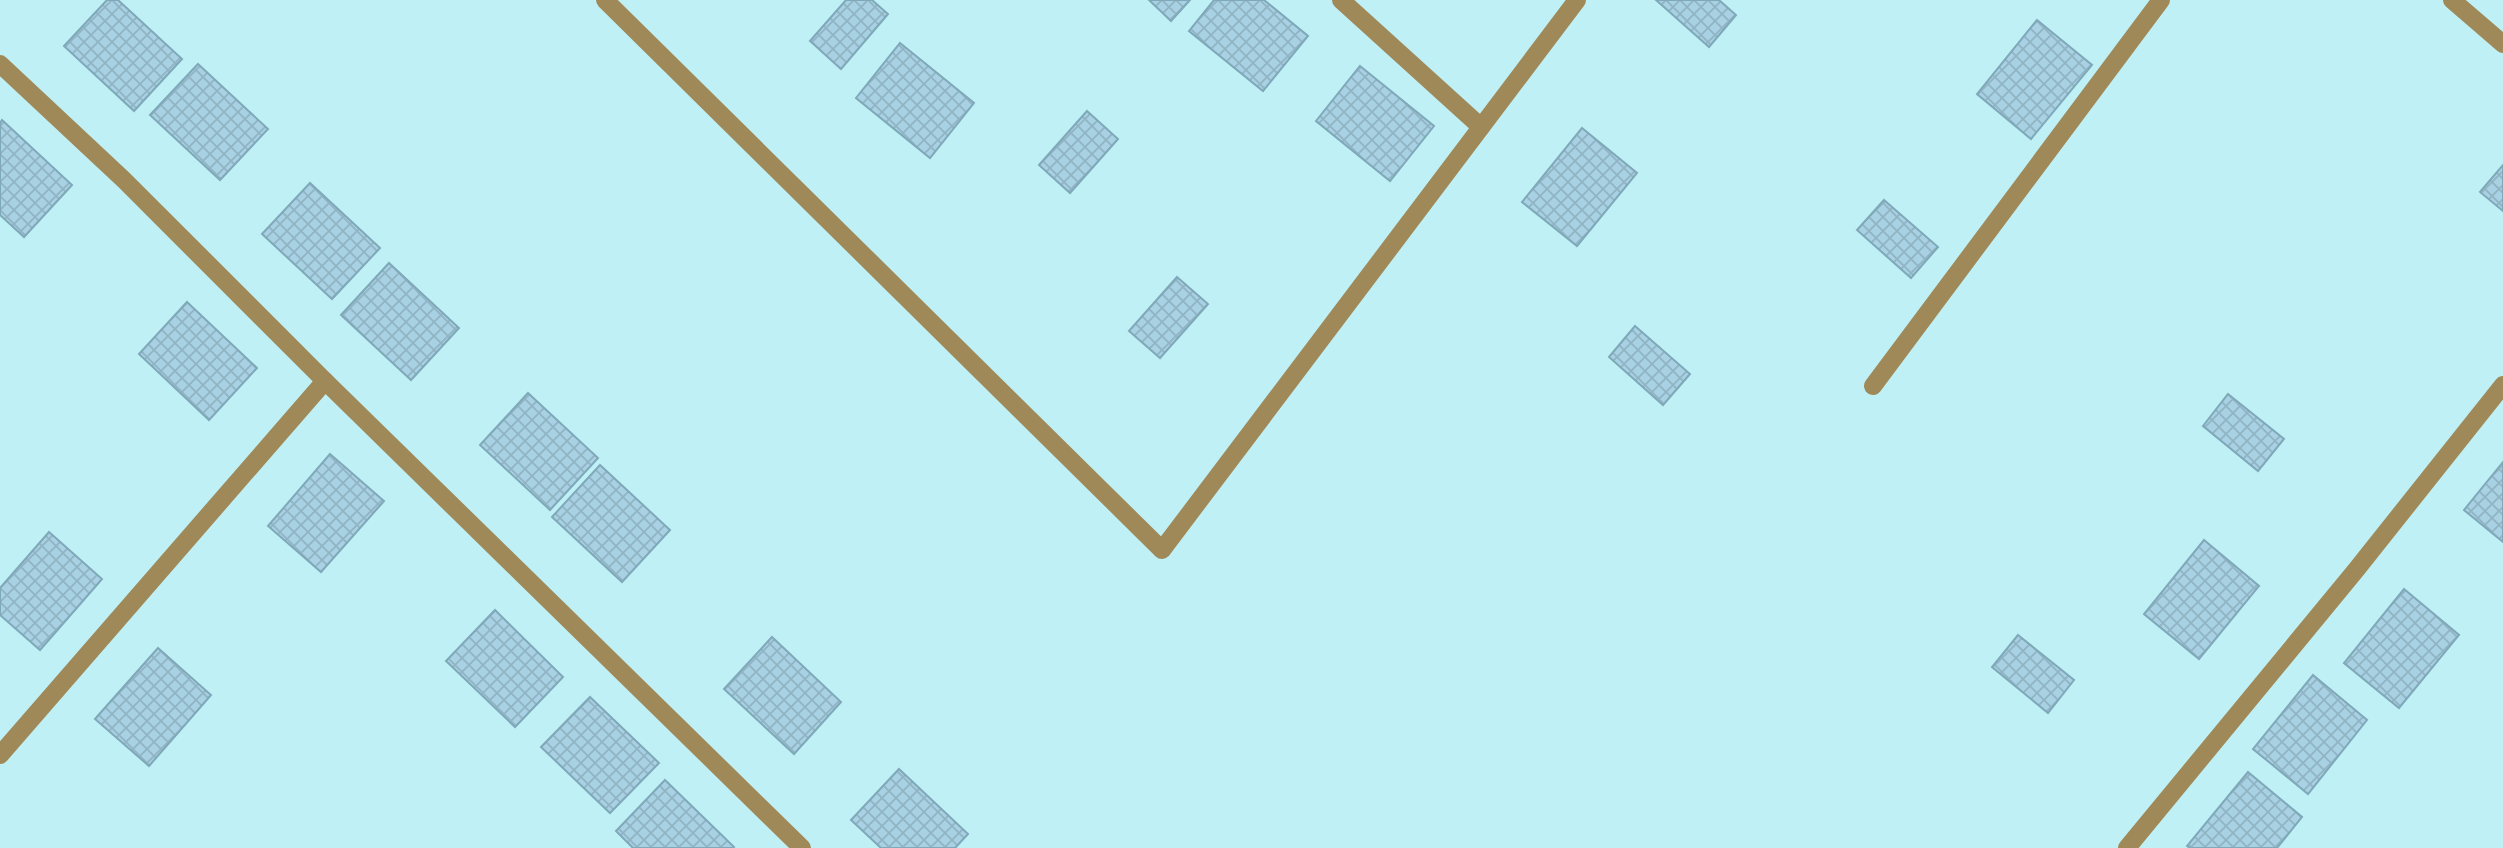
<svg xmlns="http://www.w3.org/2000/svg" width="2503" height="848" font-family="'Golos Text',sans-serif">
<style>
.building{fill:url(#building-cross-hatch);stroke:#7fa8b9;stroke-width:2}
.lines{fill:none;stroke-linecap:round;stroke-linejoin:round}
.street{stroke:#a08958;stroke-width:18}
</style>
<defs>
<pattern id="building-cross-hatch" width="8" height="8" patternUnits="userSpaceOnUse" patternTransform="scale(1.75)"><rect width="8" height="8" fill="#a8d2e4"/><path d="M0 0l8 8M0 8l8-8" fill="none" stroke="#90b4c3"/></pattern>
</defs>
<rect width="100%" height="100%" fill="#bff0f5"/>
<!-- building -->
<g class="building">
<polygon points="107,0 118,0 182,59 134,111 64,46"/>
<polygon points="846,0 872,0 888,14 841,69 810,41"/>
<polygon points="1149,0 1190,0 1171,21"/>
<polygon points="1214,0 1264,0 1308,36 1263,91 1189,31"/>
<polygon points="1656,0 1719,0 1736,15 1709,47"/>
<polygon points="2037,20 2092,65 2031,139 1977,94"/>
<polygon points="900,43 974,103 930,158 856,98"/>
<polygon points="198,64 268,129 220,180 150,115"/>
<polygon points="1360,66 1434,126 1390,181 1316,121"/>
<polygon points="1087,111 1118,139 1070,193 1039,165"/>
<polygon points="2,120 72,185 24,237 0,215 0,123"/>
<polygon points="1582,128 1637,173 1577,246 1522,202"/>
<polygon points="2503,165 2503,211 2480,192"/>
<polygon points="310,183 380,248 332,299 262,234"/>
<polygon points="1884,200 1938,247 1911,278 1857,230"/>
<polygon points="389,263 459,328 411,380 341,315"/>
<polygon points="1177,277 1208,304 1160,358 1129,331"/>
<polygon points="187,302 257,368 209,420 139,354"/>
<polygon points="1635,326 1690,374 1663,405 1609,357"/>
<polygon points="528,393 598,458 550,510 480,445"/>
<polygon points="2228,394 2284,439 2258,471 2203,426"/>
<polygon points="330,454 384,501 321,572 268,526"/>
<polygon points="2503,462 2503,542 2464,510"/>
<polygon points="600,465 670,530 622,582 552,517"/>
<polygon points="49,532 102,579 40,650 0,615 0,588"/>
<polygon points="2204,540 2259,586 2199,659 2144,614"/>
<polygon points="2404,589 2459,635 2399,708 2344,663"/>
<polygon points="495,610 563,677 515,727 446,661"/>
<polygon points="2018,635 2074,680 2048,713 1992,667"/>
<polygon points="772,637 841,702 794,754 724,689"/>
<polygon points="158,648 211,695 149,766 95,719"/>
<polygon points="2313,675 2367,720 2308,794 2253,749"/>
<polygon points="590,697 659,763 610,813 541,747"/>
<polygon points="899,769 968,834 955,848 881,848 851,820"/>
<polygon points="2248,772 2302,817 2277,848 2190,848 2187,846"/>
<polygon points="665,780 734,847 733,848 633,848 616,831"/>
</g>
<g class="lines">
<!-- street -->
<g class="street">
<polyline points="605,0 1162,550 1577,0"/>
<polyline points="1341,0 1481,127"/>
<polyline points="2452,0 2503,44"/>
<polyline points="0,64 124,180 325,381 802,848"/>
<polyline points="1873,386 2161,0"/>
<polyline points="0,755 325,381"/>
<polyline points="2127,848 2356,570 2503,385"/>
</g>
</g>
</svg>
